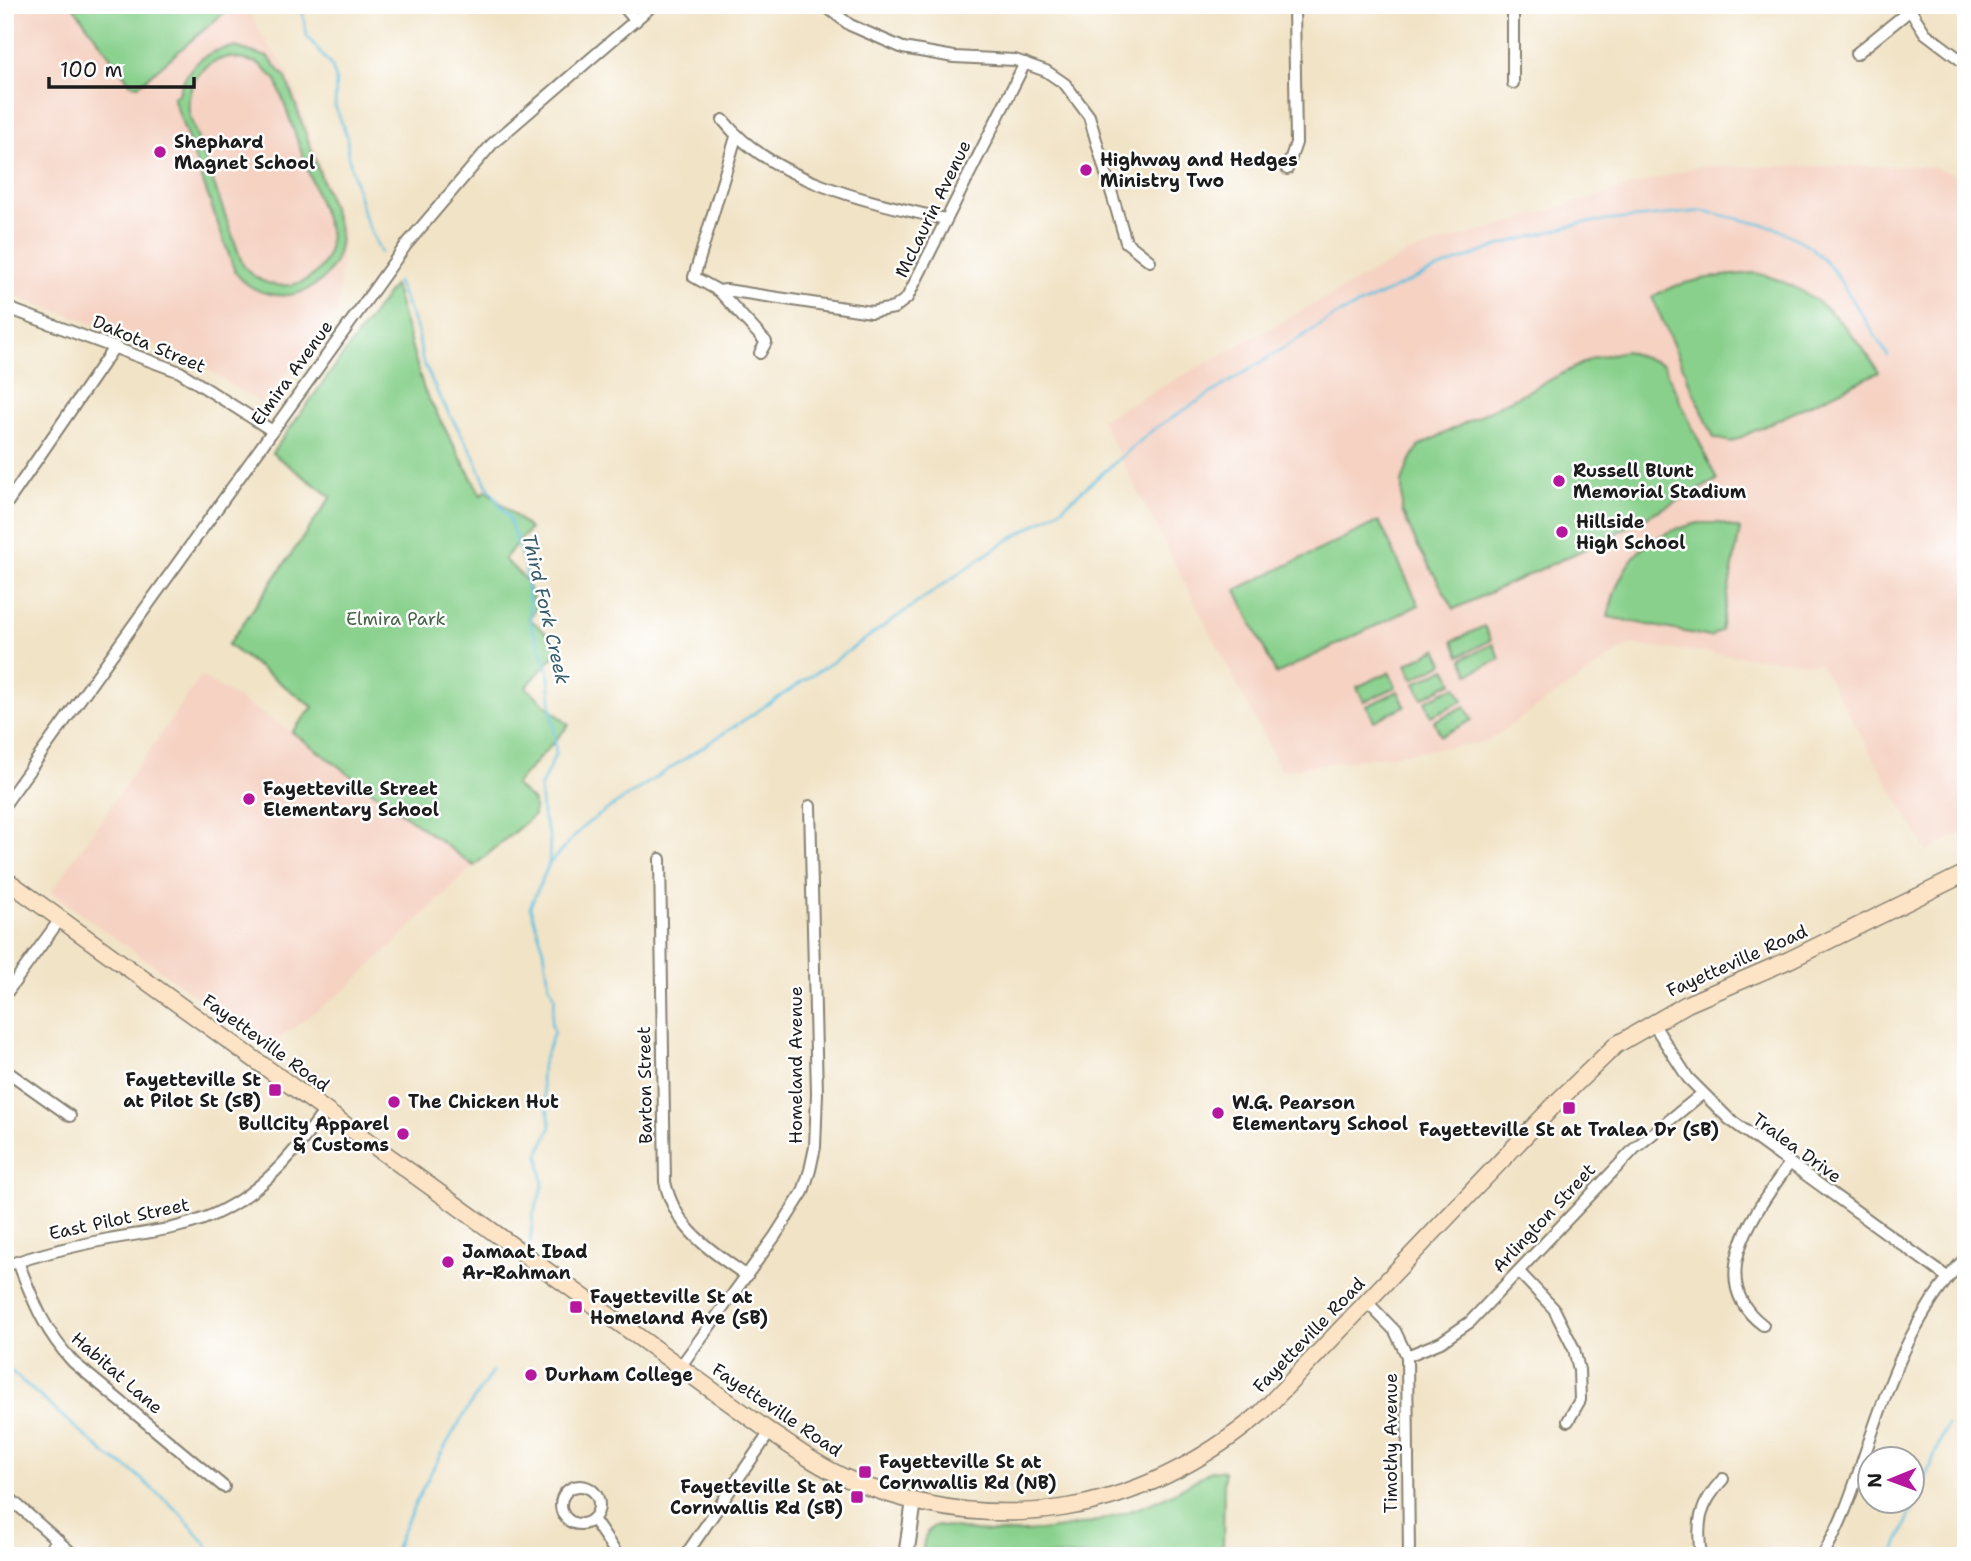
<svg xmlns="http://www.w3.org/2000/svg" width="1971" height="1561" font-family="'Shantell Sans',sans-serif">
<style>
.built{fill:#f5d2c2}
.green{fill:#88d08c;stroke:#527654;stroke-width:2;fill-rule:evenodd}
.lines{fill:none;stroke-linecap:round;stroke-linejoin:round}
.stream{stroke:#60bfde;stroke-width:2.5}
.minor-casing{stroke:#868071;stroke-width:14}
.tertiary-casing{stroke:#868071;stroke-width:18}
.secondary-casing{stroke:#868071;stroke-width:19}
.minor{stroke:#fff;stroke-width:10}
.tertiary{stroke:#fff;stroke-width:14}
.secondary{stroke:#fee4c6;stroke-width:16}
.poi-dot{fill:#b5179e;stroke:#fff;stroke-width:2.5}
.labels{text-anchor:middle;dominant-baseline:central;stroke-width:5;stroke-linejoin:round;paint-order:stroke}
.poi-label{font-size:18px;font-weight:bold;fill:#1c1c1c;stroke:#fff;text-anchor:start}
.street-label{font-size:18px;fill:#1c1c1c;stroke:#fff}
.park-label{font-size:18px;fill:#476449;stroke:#fff}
.water-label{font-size:19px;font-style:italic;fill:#375d6a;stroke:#fff}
</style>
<rect width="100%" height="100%" fill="#fff"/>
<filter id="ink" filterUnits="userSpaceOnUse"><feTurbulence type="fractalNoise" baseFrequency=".0143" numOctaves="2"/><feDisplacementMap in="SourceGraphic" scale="14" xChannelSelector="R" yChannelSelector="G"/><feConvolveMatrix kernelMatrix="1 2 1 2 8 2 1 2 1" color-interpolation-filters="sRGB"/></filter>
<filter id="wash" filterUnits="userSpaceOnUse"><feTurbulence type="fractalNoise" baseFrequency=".00686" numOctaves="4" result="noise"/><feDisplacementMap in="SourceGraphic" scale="28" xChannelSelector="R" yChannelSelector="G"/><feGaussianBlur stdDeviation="1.57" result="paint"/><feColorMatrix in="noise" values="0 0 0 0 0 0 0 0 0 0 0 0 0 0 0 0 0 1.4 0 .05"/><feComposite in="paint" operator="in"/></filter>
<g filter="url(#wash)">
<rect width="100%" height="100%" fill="#f1e3c6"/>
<!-- built -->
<g class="built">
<polygon points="5,5 246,5 262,36 288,72 343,231 338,311 261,404 189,357 5,293"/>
<polygon points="1699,166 1931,166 1966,178 1966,831 1927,851 1820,664 1629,645 1486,742 1281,770 1101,420 1408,253"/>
<polygon points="201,676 292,732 474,866 349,987 267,1047 51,892"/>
</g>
<!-- green -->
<g class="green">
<polygon points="72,5 233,5 139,85 131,84"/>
<path d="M235,47L268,57L286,78L338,225C352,287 273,321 235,272L173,97C181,94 179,91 182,84C192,61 211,49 235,47ZM229,57L258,63L276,80L329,230C337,283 274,305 243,265L190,117C184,88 199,63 229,57Z"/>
<path d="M1756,273C1814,287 1847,323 1879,372L1731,442L1714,438L1652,297C1683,278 1721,276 1756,273Z"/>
<polygon points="394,285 424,390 481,495 486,490 530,529 504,559 525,579 537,608 529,618 562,647 526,687 569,725 515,785 534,802 534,815 474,866 292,732 313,707 228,645 331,497 272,453"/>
<polygon points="1625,351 1663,364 1717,480 1589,547 1454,609 1417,545 1402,511 1402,482 1409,463 1419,446 1593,358"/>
<polygon points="1379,521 1419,605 1276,674 1236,590"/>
<path d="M1699,523H1719L1740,529L1721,630L1710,637L1608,617C1620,561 1643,535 1699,523Z"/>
<polygon points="1484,626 1491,640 1460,656 1453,641"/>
<polygon points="1493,644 1500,659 1469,674 1462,659"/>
<polygon points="1437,649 1444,663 1413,679 1406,664"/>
<polygon points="1446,668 1453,682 1422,698 1415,683"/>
<polygon points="1389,672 1396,687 1364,702 1357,687"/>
<polygon points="1456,686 1463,701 1431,716 1425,701"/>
<polygon points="1398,691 1405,706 1374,721 1367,706"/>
<polygon points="1465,706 1472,720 1441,736 1434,721"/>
<path d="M1211,1470L1224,1471L1223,1556H922C924,1543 923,1529 938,1525C1028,1545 1135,1523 1211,1470Z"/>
</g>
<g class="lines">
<!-- stream -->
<g class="stream">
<polyline points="301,5 307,36 332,67 336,80 335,106 347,136 348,155 364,216 381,253"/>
<polyline points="397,282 418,332 422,359 439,396 474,456 486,484 509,518 525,567 531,625 548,668 556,753 540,788 542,813 550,839 549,864 530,907 544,950 549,985 555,997 551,1022 554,1032 542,1065 541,1080 551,1126 539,1154 543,1186 533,1215 530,1243"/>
<polyline points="549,864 584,826 605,811 834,661 997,547 1057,512 1154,429 1189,407 1335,316 1437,269 1504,244 1582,223 1704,211 1774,227 1810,246 1834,271 1888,356"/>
<polyline points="5,1366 108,1456 131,1470 180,1513 216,1556"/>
<path d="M392,1556C419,1490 451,1431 492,1372"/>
<polyline points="1893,1556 1947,1425"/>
</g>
</g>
</g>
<g filter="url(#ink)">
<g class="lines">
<defs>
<g id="minor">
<polyline points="622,5 636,21"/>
<polyline points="824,5 850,25 903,48 954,57 1015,60 1046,71 1065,84 1089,116 1126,242 1150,261"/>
<polyline points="1907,5 1925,33 1966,64"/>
<polyline points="1856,54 1909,11"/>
<polyline points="1513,83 1513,5"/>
<path d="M723,120C773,182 870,202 945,219"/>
<polyline points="1287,169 1296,143 1294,5"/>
<polyline points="719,291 694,277 736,137"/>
<polyline points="5,307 180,372 271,430"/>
<polyline points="760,353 766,342 719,291 726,290 871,312 894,308 907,298 1025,63"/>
<polyline points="5,506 115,346"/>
<polyline points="5,804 406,245 492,144 653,5"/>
<path d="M660,859L665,1182C676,1230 709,1249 747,1276"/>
<polyline points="5,995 61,918"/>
<polyline points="1652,1022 1688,1078 1729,1119 1947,1277"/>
<polyline points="5,1070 70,1116"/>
<path d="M18,1262C34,1302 43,1329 73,1362L224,1487"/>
<path d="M5,1266C39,1254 73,1246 109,1239C147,1232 188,1229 223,1210C267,1187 297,1150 325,1110"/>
<polyline points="1519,1272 1554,1309 1574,1349 1579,1370 1580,1400 1568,1421"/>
<polyline points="1367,1302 1395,1331 1407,1356 1409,1556"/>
<path d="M1763,1325C1701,1279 1758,1209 1789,1164"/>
<polyline points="1407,1356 1441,1342 1470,1322 1635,1148 1702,1094"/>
<polyline points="680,1367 775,1236 803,1192 810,1170 815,1147 817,1093 810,806"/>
<circle cx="580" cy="1505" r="19"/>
<polyline points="5,1494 75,1556"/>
<polyline points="593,1519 618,1556"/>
<polyline points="44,1556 58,1540"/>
<polyline points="685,1556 770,1432"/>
<path d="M1701,1556C1696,1522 1700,1504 1723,1479"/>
<path d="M1822,1556C1845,1520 1857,1476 1871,1436C1893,1371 1918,1308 1966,1257"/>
</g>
<polyline id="tertiary" points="906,1556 914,1501"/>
<path id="secondary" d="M5,879L770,1432C795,1449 820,1467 848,1479C996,1541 1140,1515 1261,1413L1560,1099L1616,1045L1687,1004L1789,960L1966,873"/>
</defs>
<!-- minor casing -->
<use href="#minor" class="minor-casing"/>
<!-- tertiary casing -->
<use href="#tertiary" class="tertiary-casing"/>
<!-- secondary casing -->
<use href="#secondary" class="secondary-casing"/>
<!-- minor -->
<use href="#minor" class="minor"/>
<!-- tertiary -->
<use href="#tertiary" class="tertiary"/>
<!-- secondary -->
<use href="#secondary" class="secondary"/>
</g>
</g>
<!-- markers -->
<g class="poi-dot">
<circle cx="160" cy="152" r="7"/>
<circle cx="1086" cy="170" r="7"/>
<circle cx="1559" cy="481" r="7"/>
<circle cx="1562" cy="532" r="7"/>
<circle cx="249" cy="799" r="7"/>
<rect x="268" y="1083" width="14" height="14" rx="3.5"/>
<circle cx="394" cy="1102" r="7"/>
<rect x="1562" y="1101" width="14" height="14" rx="3.5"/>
<circle cx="1218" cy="1113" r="7"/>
<circle cx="403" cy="1134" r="7"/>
<circle cx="448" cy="1262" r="7"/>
<rect x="569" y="1300" width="14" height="14" rx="3.5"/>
<circle cx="531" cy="1375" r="7"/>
<rect x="858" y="1465" width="14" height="14" rx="3.5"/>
<rect x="850" y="1490" width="14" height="14" rx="3.5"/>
</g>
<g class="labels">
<!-- poi labels -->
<g class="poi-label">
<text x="174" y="142">Shephard<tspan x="174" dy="21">Magnet School</tspan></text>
<text x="1100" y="160">Highway and Hedges<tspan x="1100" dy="21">Ministry Two</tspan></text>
<text x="1573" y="471">Russell Blunt<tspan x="1573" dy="21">Memorial Stadium</tspan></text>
<text x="1576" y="522">Hillside<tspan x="1576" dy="21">High School</tspan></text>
<text x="263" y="789">Fayetteville Street<tspan x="263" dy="21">Elementary School</tspan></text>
<text x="261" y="1080" text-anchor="end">Fayetteville St<tspan x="261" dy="21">at Pilot St (SB)</tspan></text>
<text x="408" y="1102">The Chicken Hut</text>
<text x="1232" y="1103">W.G. Pearson<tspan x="1232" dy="21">Elementary School</tspan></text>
<text x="389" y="1124" text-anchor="end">BullCity Apparel<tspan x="389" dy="21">&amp; Customs</tspan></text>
<text x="1569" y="1130" text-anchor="middle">Fayetteville St at Tralea Dr (SB)</text>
<text x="462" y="1252">Jamaat Ibad<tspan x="462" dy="21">Ar-Rahman</tspan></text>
<text x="590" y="1297">Fayetteville St at<tspan x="590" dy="21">Homeland Ave (SB)</tspan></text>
<text x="545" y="1375">Durham College</text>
<text x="879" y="1462">Fayetteville St at<tspan x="879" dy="21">Cornwallis Rd (NB)</tspan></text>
<text x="843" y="1487" text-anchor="end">Fayetteville St at<tspan x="843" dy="21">Cornwallis Rd (SB)</tspan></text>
</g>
<!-- street labels -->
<g class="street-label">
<text transform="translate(933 209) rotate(-64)">McLaurin Avenue</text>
<text transform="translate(149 344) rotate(23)">Dakota Street</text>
<text transform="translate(292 373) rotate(-54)">Elmira Avenue</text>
<text transform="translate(1737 961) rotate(-24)">Fayetteville Road</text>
<text transform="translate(266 1043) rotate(36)">Fayetteville Road</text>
<text transform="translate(796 1065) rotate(-90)">Homeland Avenue</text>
<text transform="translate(645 1085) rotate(-91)">Barton Street</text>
<text transform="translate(1797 1148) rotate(36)">Tralea Drive</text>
<text transform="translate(1544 1218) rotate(-47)">Arlington Street</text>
<text transform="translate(119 1219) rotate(-12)">East Pilot Street</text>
<text transform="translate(1309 1335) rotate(-46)">Fayetteville Road</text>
<text transform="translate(117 1373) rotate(41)">Habitat Lane</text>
<text transform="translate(777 1410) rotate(34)">Fayetteville Road</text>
<text transform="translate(1391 1443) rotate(-90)">Timothy Avenue</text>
</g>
<!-- park labels -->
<g class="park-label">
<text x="396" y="619">Elmira Park</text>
</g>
<!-- water labels -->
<g class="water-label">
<text transform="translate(546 609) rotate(77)">Third Fork Creek</text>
</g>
</g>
<!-- margin -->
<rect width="1971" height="1561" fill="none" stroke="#fff" stroke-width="28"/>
<!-- north arrow -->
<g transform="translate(1891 1480) rotate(269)"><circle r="33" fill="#ffffff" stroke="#a4a4a4" stroke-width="2"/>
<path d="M0-5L12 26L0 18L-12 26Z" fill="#b5179e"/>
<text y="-10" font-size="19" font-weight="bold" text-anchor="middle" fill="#1c1c1c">N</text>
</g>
<!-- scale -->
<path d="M49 77v10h145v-10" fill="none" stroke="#1c1c1c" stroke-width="3.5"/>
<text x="60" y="77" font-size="21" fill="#1c1c1c" stroke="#ffffff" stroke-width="5" paint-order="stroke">100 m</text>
</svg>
